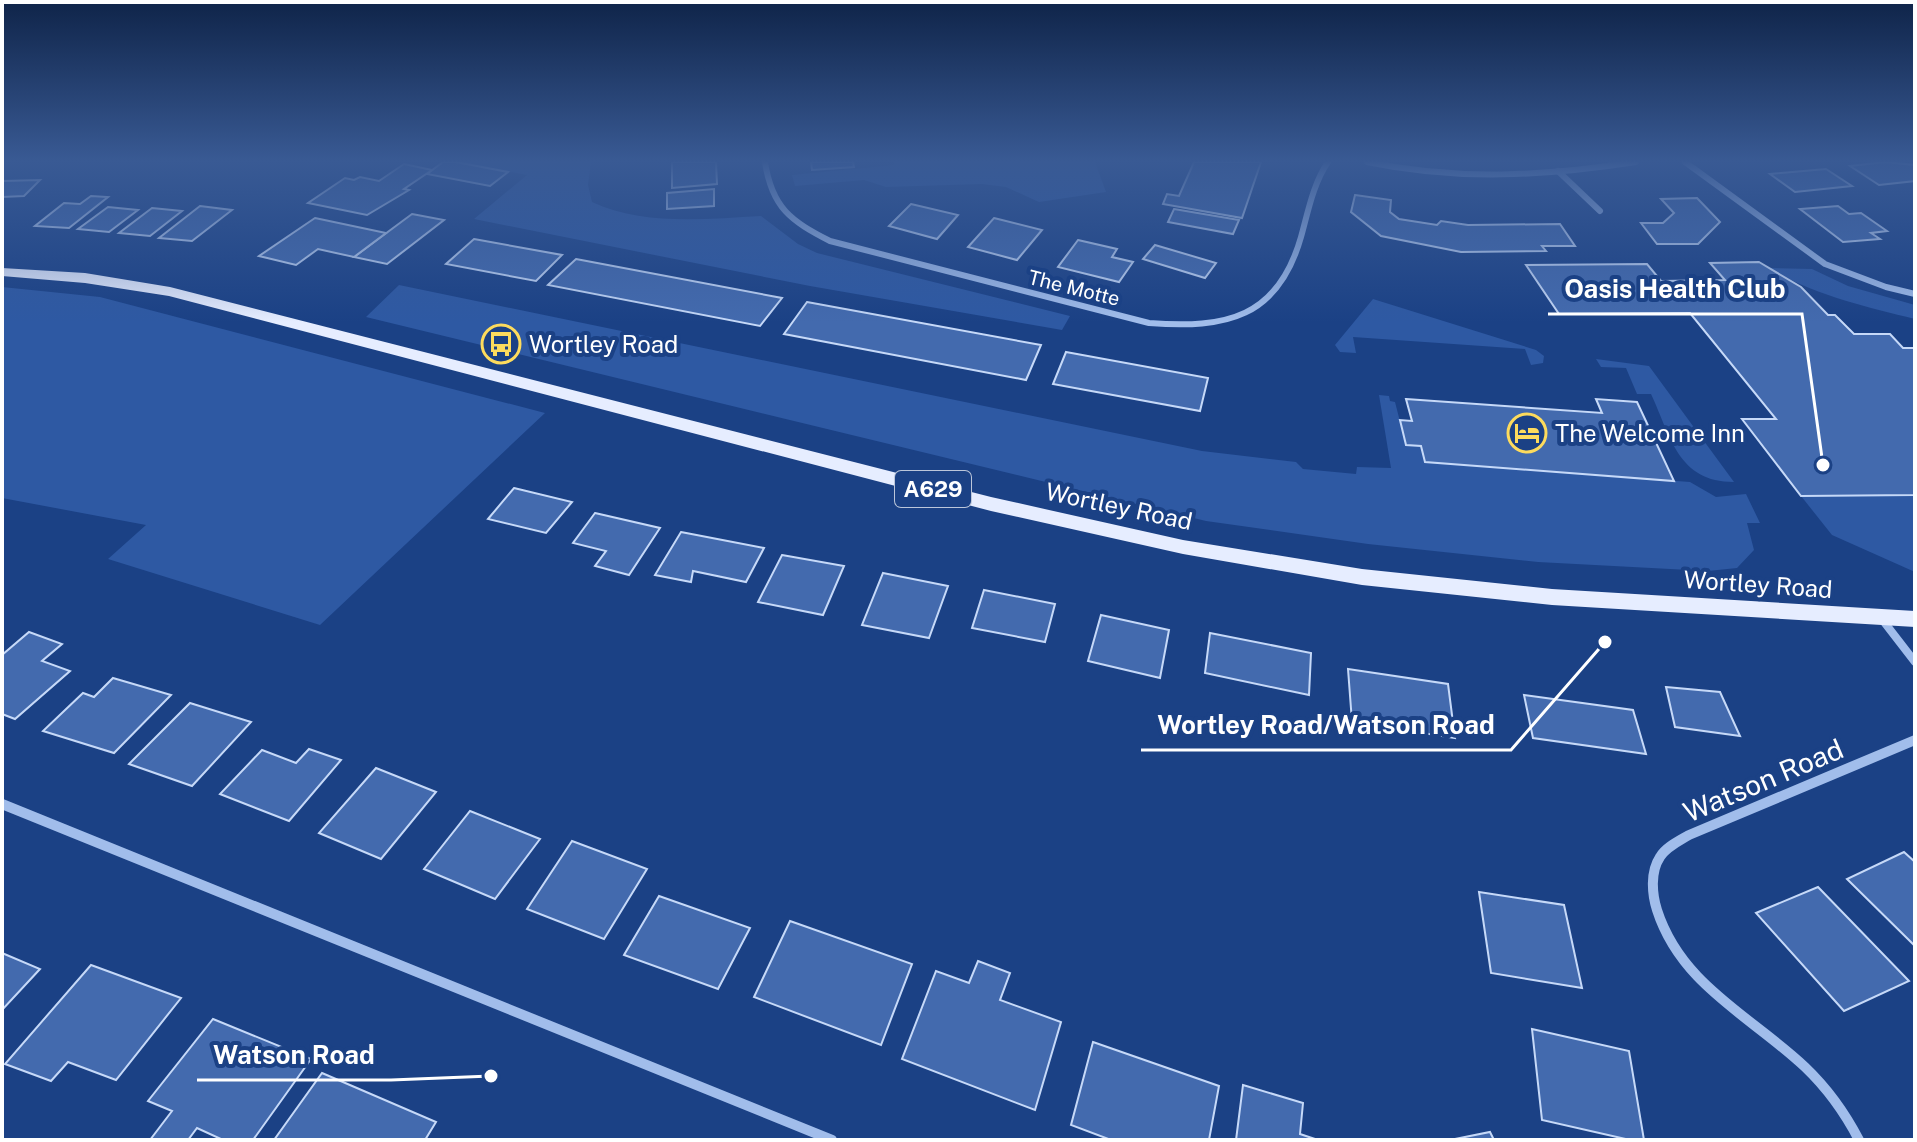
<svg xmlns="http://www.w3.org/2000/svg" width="1917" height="1142" font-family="'Public Sans',sans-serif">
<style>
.green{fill:#2e59a3}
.building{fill:#436aae;stroke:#c6d9f8;stroke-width:2}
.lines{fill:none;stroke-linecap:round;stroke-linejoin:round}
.minor-far2{stroke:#a1bdeb;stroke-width:6}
.minor-far1{stroke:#a1bdeb;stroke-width:8}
.minor{stroke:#a1bdeb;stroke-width:10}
.primary{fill:#e6edff;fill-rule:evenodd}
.labels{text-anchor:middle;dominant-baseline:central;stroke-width:8;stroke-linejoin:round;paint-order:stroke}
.far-street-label{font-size:20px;fill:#fff;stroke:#1b4185}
.shield{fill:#1b4185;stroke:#bbc6da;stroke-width:2}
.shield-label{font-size:22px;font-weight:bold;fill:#fff}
.poi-label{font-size:24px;fill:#fff;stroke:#1b4185;text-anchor:start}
.street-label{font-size:24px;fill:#fff;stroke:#1b4185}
.near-street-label{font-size:28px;fill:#fff;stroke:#1b4185}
.leader{fill:none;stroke:#fff;stroke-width:3}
.callout-dot{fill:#fff;stroke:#1b4185;stroke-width:3}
.callout-label{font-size:26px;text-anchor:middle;font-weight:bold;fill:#fff;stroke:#1b4185;stroke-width:8;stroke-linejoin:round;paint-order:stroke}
</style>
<rect width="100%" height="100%" fill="#1b4185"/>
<!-- green -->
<g class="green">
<path d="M456,162H591L588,185L592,202C644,226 704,219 761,216L798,244L817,253L1070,316L1062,330L810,286L474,219L527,175Z"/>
<polygon points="894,162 1095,162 1106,192 1039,202 1006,187 982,184 886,187 864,180 795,186 792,175 894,165"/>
<path d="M1768,268L1812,269L1848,286L1915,305V319C1865,307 1812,294 1768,268Z"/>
<polygon points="399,285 1202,451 1296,462 1303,469 1356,474 1357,467 1391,468 1379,395 1389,396 1390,401 1395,402 1406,445 1421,446 1425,462 1690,482 1716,497 1746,494 1760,523 1747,523 1754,550 1737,568 1708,571 1538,562 1368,544 1206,521 366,317"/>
<polygon points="2,287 100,297 545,413 320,625 108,559 146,525 2,498"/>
<polygon points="1373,299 1536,350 1544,356 1543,363 1531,365 1525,349 1353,337 1356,353 1340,352 1335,345"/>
<path d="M1596,359L1649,366L1734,482C1678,482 1671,437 1651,394H1637L1626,368L1601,367Z"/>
<polygon points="1915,495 1915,572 1832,535 1801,496"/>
</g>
<!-- building -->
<g class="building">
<polygon points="443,162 456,162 508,172 490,186 427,174"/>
<polygon points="672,162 716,162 717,184 672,188"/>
<polygon points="811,162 853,162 854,167 812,170"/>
<polygon points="1194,162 1261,162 1242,218 1163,204 1167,194 1179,196"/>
<polygon points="1885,162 1915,165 1915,181 1879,185 1850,166"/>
<polygon points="404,164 432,170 404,189 409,190 367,215 308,203 345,178 354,180 360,177 379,181"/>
<polygon points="1826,169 1852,186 1795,192 1770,174"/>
<polygon points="40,180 24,196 2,197 2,181"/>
<polygon points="714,189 714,206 667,209 667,193"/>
<polygon points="1355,195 1391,200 1390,212 1399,219 1437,225 1441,221 1468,225 1560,224 1575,246 1542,246 1546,251 1461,252 1381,236 1351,212"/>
<polygon points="91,196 108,197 69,228 35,226 64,203 80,204"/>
<polygon points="1697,198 1720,222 1698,244 1657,244 1641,223 1663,223 1674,213 1661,199"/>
<polygon points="911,204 958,215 937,239 889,226"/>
<polygon points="200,206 232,210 192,241 159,238"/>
<polygon points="1838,206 1849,214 1861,213 1887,231 1871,233 1880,239 1843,242 1800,209"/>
<polygon points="108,207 138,210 109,232 78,229"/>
<polygon points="152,208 182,211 150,236 119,233"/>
<polygon points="1174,209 1239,220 1233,234 1168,222"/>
<polygon points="412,214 444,220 387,264 354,257"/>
<polygon points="315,218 386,233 354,257 318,249 296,265 259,256"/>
<polygon points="994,218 1042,230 1017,260 968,247"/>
<polygon points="474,239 562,255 536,281 446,264"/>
<polygon points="1078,240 1117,249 1112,257 1133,262 1119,282 1058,267"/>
<polygon points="1155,245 1216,263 1205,278 1143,259"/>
<polygon points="576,259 782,298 760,326 548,285"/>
<polygon points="1759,262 1801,287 1828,315 1835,315 1854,334 1890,334 1903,348 1915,348 1915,495 1801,496 1742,419 1776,419 1690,313 1559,314 1526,265 1647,264 1661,281 1725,280 1710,263"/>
<polygon points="807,302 1041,345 1026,380 784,334"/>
<polygon points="1066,352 1208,378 1200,411 1053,384"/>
<polygon points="1406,399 1602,413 1596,399 1637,402 1674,481 1425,462 1421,446 1406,445 1400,420 1412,421"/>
<polygon points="514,488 572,502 546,533 488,519"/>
<polygon points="595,513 660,528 629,575 595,566 606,551 573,543"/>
<polygon points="681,532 764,548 746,582 693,571 691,582 655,575"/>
<polygon points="782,555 844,566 823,615 758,602"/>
<polygon points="883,573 948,586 929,638 862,625"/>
<polygon points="984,590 1055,604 1045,642 972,628"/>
<polygon points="1101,615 1169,630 1160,678 1088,661"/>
<polygon points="29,632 62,644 42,661 70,671 15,719 2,714 2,655"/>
<polygon points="1210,633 1311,653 1309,695 1205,673"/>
<polygon points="1348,669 1448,684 1455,738 1352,722"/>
<polygon points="113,678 171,695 114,753 43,731 83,693 94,697"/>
<polygon points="1666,687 1720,692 1740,736 1675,727"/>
<polygon points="1524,695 1633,710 1646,754 1533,738"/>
<polygon points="190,703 251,722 192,786 129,764"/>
<polygon points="309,749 341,760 289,821 220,794 262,750 296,763"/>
<polygon points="376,768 436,792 381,859 319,833"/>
<polygon points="470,811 540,839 495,899 424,869"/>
<polygon points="572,841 647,869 604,939 527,909"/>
<polygon points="1904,852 1915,862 1915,946 1847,879"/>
<polygon points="1818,887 1909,981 1844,1011 1756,913"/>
<polygon points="1479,892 1564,905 1582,988 1491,973"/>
<polygon points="659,896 750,928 718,989 624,955"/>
<polygon points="790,921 912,964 881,1045 754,997"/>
<polygon points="2,953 40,969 2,1010"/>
<polygon points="978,961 1010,973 1000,1000 1061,1022 1035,1110 902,1059 936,971 969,983"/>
<polygon points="91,965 181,998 116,1080 68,1062 51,1081 5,1064"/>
<polygon points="213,1019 311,1059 253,1140 223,1140 197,1128 188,1140 150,1140 172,1111 148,1101"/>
<polygon points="1532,1029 1629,1051 1644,1140 1630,1140 1542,1120"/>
<polygon points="1093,1042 1219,1086 1209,1140 1111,1140 1071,1125"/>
<polygon points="322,1073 436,1122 425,1140 274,1140"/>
<polygon points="1243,1085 1303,1103 1300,1134 1318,1140 1236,1140"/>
<polygon points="1490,1132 1494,1140 1450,1140"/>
</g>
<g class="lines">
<!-- minor-far2 -->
<g class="minor-far2">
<path d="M765,162C772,208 791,221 830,241L1149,323C1226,329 1278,318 1301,237C1308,212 1313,184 1328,162"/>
<path d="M1367,162C1458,181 1545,176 1636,162"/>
<polyline points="1685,162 1825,264 1886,287 1915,294"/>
<polyline points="1558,171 1600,211"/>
</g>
<!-- minor-far1 -->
<polyline class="minor-far1" points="1881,618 1915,662"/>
<!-- minor -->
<g class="minor">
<polyline points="2,804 832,1140"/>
<path d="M1859,1140C1845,1113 1827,1088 1805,1067C1751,1016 1681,985 1657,910C1652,894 1650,872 1660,857C1666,847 1679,841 1689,835L1915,740"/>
</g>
<!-- primary -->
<polygon class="primary" points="2,268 85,273 170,287 991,497 1183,540 1362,569 1552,589 1915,611 1915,627 1552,605 1362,585 1183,554 991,511 169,296 85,283 2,276"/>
</g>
<!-- sky -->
<linearGradient id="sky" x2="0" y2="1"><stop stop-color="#0f2449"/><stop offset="0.5" stop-color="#395a94"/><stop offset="1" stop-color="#395a94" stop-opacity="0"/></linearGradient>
<rect width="1917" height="322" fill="url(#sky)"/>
<!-- icons -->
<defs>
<symbol id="bus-ring" viewBox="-11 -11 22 22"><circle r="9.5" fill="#1b4185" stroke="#fddb5d" stroke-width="1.5"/><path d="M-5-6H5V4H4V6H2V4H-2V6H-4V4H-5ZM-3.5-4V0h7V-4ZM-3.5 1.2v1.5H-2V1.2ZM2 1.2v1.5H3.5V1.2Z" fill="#fddb5d"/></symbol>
<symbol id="hotel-ring" viewBox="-11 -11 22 22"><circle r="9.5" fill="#1b4185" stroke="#fddb5d" stroke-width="1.5"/><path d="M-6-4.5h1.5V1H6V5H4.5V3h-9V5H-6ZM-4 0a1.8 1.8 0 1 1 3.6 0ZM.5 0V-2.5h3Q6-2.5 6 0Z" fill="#fddb5d"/></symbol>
</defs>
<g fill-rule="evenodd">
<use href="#bus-ring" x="479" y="322" width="44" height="44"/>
<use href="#hotel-ring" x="1505" y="411" width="44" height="44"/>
</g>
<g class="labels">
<!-- far-street labels -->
<g class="far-street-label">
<text transform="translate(1074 288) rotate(14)">The Motte</text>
</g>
<!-- shield labels -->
<rect class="shield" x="895" y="471" width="76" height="36" rx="6"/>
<g class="shield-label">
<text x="933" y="489">A629</text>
</g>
<!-- poi labels -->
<g class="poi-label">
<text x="529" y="344">Wortley Road</text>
<text x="1555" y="433">The Welcome Inn</text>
</g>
<!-- street labels -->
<g class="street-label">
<text transform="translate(1119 506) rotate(12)">Wortley Road</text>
<text transform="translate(1758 584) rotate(4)">Wortley Road</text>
</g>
<!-- near-street labels -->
<g class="near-street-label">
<text transform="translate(1763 780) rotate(-23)">Watson Road</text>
</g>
</g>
<!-- callouts -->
<path class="leader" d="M1823 465L1802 314H1548M1605 642L1511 750H1141M491 1076L391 1080H197"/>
<g class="callout-dot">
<circle cx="1823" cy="465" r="8"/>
<circle cx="1605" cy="642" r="8"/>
<circle cx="491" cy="1076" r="8"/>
</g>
<g class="callout-label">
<text x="1675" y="298">Oasis Health Club</text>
<text x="1326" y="734">Wortley Road/Watson Road</text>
<text x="294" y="1064">Watson Road</text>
</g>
<!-- border -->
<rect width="1917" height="1142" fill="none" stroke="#ffffff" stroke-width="8"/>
</svg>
